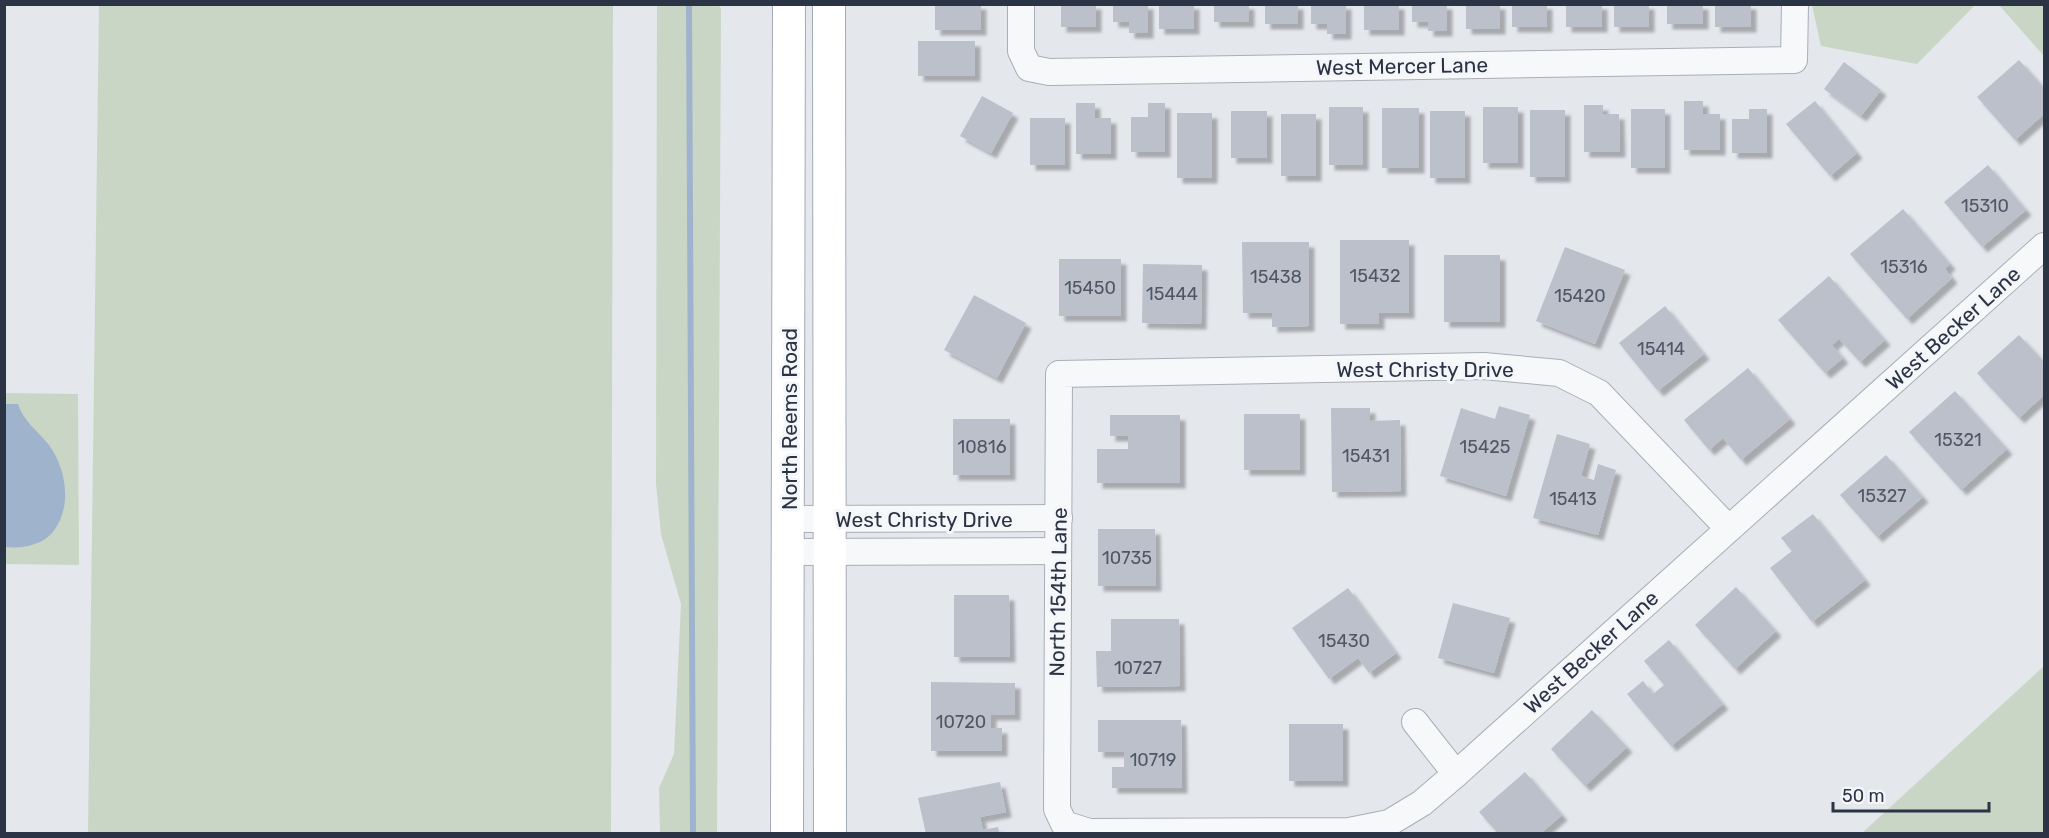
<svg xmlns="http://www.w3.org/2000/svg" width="2049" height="838" font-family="Rubik,sans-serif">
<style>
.green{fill:#c9d6c5}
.water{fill:#9fb4cc}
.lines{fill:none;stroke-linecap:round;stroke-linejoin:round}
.stream{stroke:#9fb4cc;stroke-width:6}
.building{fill:#bbc0ca;filter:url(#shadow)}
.minor-casing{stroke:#a9aeb7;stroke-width:28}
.major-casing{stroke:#a3abb8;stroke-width:34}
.minor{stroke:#f7f8fa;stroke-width:26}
.major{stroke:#fff;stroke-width:32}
.labels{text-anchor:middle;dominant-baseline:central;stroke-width:6;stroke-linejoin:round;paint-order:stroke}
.number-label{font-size:18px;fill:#4f5766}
.street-label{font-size:21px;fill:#2b3445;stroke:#f4f6f9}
</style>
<defs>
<filter id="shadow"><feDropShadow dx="5.5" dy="5.5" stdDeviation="1.5" flood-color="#0004"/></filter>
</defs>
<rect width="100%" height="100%" fill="#e4e7ec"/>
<!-- green -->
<g class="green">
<polygon points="99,5 613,5 611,833 88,833"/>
<polygon points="657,5 719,5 721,9 717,833 660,833 659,788 674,754 681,604 661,534 656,484"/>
<polygon points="1812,5 1812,4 1975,5 1917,64 1821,46"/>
<polygon points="1999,5 2044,5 2044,56"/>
<polygon points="5,393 78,394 79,565 5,564"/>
<polygon points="2044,666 2044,833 1862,833"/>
</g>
<!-- water -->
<path class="water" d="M5,404H18C23,421 38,431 49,445C66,468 72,505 55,529C45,545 22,549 5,547Z"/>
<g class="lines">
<!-- stream -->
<polyline class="stream" points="689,4 693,834"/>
</g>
<!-- building -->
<g class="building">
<rect x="935" y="4" width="46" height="26"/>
<rect x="1061" y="4" width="35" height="23"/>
<polygon points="1113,4 1148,4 1148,33 1129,33 1129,22 1113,22"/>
<rect x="1159" y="4" width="35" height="25"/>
<rect x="1214" y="4" width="35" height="18"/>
<rect x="1265" y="4" width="33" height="20"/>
<polygon points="1311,4 1346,4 1346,34 1327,34 1327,24 1311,24"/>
<rect x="1364" y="4" width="35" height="26"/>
<polygon points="1412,4 1447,4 1447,31 1428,31 1428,22 1412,22"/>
<rect x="1466" y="4" width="34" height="25"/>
<rect x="1512" y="4" width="35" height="23"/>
<rect x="1566" y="4" width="36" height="23"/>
<rect x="1614" y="4" width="35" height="23"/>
<rect x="1667" y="4" width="36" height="20"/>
<rect x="1715" y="4" width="36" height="23"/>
<rect x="918" y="41" width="57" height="35"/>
<polygon points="2019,60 2044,88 2044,114 2015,140 1977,97"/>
<polygon points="1844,62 1881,90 1861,116 1824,89"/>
<polygon points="982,96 1013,113 991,153 960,136"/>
<polygon points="1684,101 1703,101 1703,114 1720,114 1720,150 1684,150"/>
<polygon points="1815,101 1857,153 1830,176 1786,124"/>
<polygon points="1076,103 1095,103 1095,118 1111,118 1111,154 1076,154"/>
<polygon points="1148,103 1165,103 1165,152 1131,152 1131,117 1148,117"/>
<polygon points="1584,105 1603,105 1603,114 1619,114 1620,152 1584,152"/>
<rect x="1329" y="107" width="34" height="58"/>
<rect x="1483" y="107" width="35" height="56"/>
<rect x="1382" y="108" width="37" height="60"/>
<rect x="1631" y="109" width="34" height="59"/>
<polygon points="1749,109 1767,109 1767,153 1732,153 1732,119 1749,119"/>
<rect x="1530" y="110" width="35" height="67"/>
<rect x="1231" y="111" width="36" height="47"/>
<rect x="1430" y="111" width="35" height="67"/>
<rect x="1177" y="113" width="35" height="65"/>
<rect x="1281" y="114" width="35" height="62"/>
<rect x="1030" y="118" width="35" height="47"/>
<polygon points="1988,165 2026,210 1982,247 1944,202"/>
<polygon points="1903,209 1950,264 1945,269 1952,278 1907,319 1850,254"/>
<polygon points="1340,240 1409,240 1409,313 1379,313 1379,324 1340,324"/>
<polygon points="1242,242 1309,242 1309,326 1272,327 1272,313 1243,313"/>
<polygon points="1565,247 1625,270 1595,344 1536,321"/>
<rect x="1444" y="255" width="56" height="67"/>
<rect x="1059" y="259" width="62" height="57"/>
<polygon points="1143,264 1202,265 1201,324 1142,323"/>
<polygon points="1829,276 1885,340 1860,362 1839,339 1832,345 1843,358 1825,373 1778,320"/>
<polygon points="974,295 1026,323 997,378 944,350"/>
<polygon points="1665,306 1704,354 1658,391 1619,343"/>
<polygon points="2019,335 2044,362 2044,395 2019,418 1977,373"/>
<polygon points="1748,368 1790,419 1741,460 1723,438 1709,450 1684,420"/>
<polygon points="1955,391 2007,449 1961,490 1909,432"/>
<polygon points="1499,406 1530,415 1506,496 1440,476 1461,408 1495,419"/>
<polygon points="1331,408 1370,408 1370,421 1400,420 1401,491 1332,492"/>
<rect x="1244" y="414" width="56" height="56"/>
<polygon points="1110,415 1180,415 1180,483 1097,483 1097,449 1128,449 1128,436 1110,436"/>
<rect x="953" y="419" width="57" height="56"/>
<polygon points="1557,434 1590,444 1581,476 1594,480 1598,464 1616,470 1598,535 1533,518"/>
<polygon points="1886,455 1923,497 1877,537 1840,495"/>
<polygon points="1813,514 1865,580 1812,622 1770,568 1792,551 1781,538"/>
<polygon points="1098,529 1155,529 1156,586 1098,586"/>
<polygon points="1736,587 1776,631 1735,669 1695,625"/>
<polygon points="1348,588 1396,653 1369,673 1358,658 1329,679 1292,628"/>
<polygon points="954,595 1009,595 1010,657 954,657"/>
<polygon points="1453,603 1510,618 1494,673 1438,658"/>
<polygon points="1111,619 1179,619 1180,686 1097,687 1096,651 1111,651"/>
<polygon points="1669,640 1723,704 1671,746 1627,694 1643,681 1653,694 1664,685 1644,661"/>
<polygon points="931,682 1015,683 1015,715 991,715 991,728 1002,728 1002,751 931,751"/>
<polygon points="1592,710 1627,747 1585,786 1551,749"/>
<polygon points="1098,720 1181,720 1182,788 1112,788 1112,767 1124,767 1124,752 1098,752"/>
<rect x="1289" y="724" width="54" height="57"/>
<polygon points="1525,772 1562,815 1540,834 1493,834 1496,831 1479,812"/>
<polygon points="1000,782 1006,812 980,817 983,830 998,827 1000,834 926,834 918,798"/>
</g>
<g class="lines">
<defs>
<g id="minor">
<polyline points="1021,4 1021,51 1029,68 1049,72 1794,60 1795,4"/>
<polyline points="790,519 1059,518"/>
<polyline points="1728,528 1599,393 1559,373 1484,366 1059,374 1057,809 1064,824 1089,832 1349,831 1389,823 1422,803 1456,774 2044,246"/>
<polyline points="789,552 1057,551"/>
<polyline points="1415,722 1456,774"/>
</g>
<g id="major">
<polyline points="829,4 830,834"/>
<polyline points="787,834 789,4"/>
</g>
</defs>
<!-- minor casing -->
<use href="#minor" class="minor-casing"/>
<!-- major casing -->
<use href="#major" class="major-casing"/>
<!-- minor -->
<use href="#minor" class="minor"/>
<!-- major -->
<use href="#major" class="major"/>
</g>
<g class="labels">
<!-- number labels -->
<g class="number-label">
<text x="1985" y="206">15310</text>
<text x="1904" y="267">15316</text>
<text x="1375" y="276">15432</text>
<text x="1276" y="277">15438</text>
<text x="1090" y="288">15450</text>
<text x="1172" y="294">15444</text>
<text x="1580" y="296">15420</text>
<text x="1661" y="349">15414</text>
<text x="1958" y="440">15321</text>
<text x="982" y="447">10816</text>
<text x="1485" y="447">15425</text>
<text x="1366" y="456">15431</text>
<text x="1882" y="496">15327</text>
<text x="1573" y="499">15413</text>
<text x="1127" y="558">10735</text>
<text x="1344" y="641">15430</text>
<text x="1138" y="668">10727</text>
<text x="961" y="722">10720</text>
<text x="1153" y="760">10719</text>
</g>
<!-- street labels -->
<g class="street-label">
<text transform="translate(1402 66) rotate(-1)">West Mercer Lane</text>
<text transform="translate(1953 328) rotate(-42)">West Becker Lane</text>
<text x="1425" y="369">West Christy Drive</text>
<text transform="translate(789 419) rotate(-90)">North Reems Road</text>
<text x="924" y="519">West Christy Drive</text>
<text transform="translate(1058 592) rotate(-89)">North 154th Lane</text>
<text transform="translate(1591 652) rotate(-42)">West Becker Lane</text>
</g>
</g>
<!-- border -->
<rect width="2049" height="838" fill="none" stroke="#2b3445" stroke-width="12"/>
<!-- scale -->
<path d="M1833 802v9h156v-9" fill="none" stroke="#2b3445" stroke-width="3"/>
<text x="1842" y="802" font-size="18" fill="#2b3445" stroke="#f4f6f9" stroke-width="4.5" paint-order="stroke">50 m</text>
</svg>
